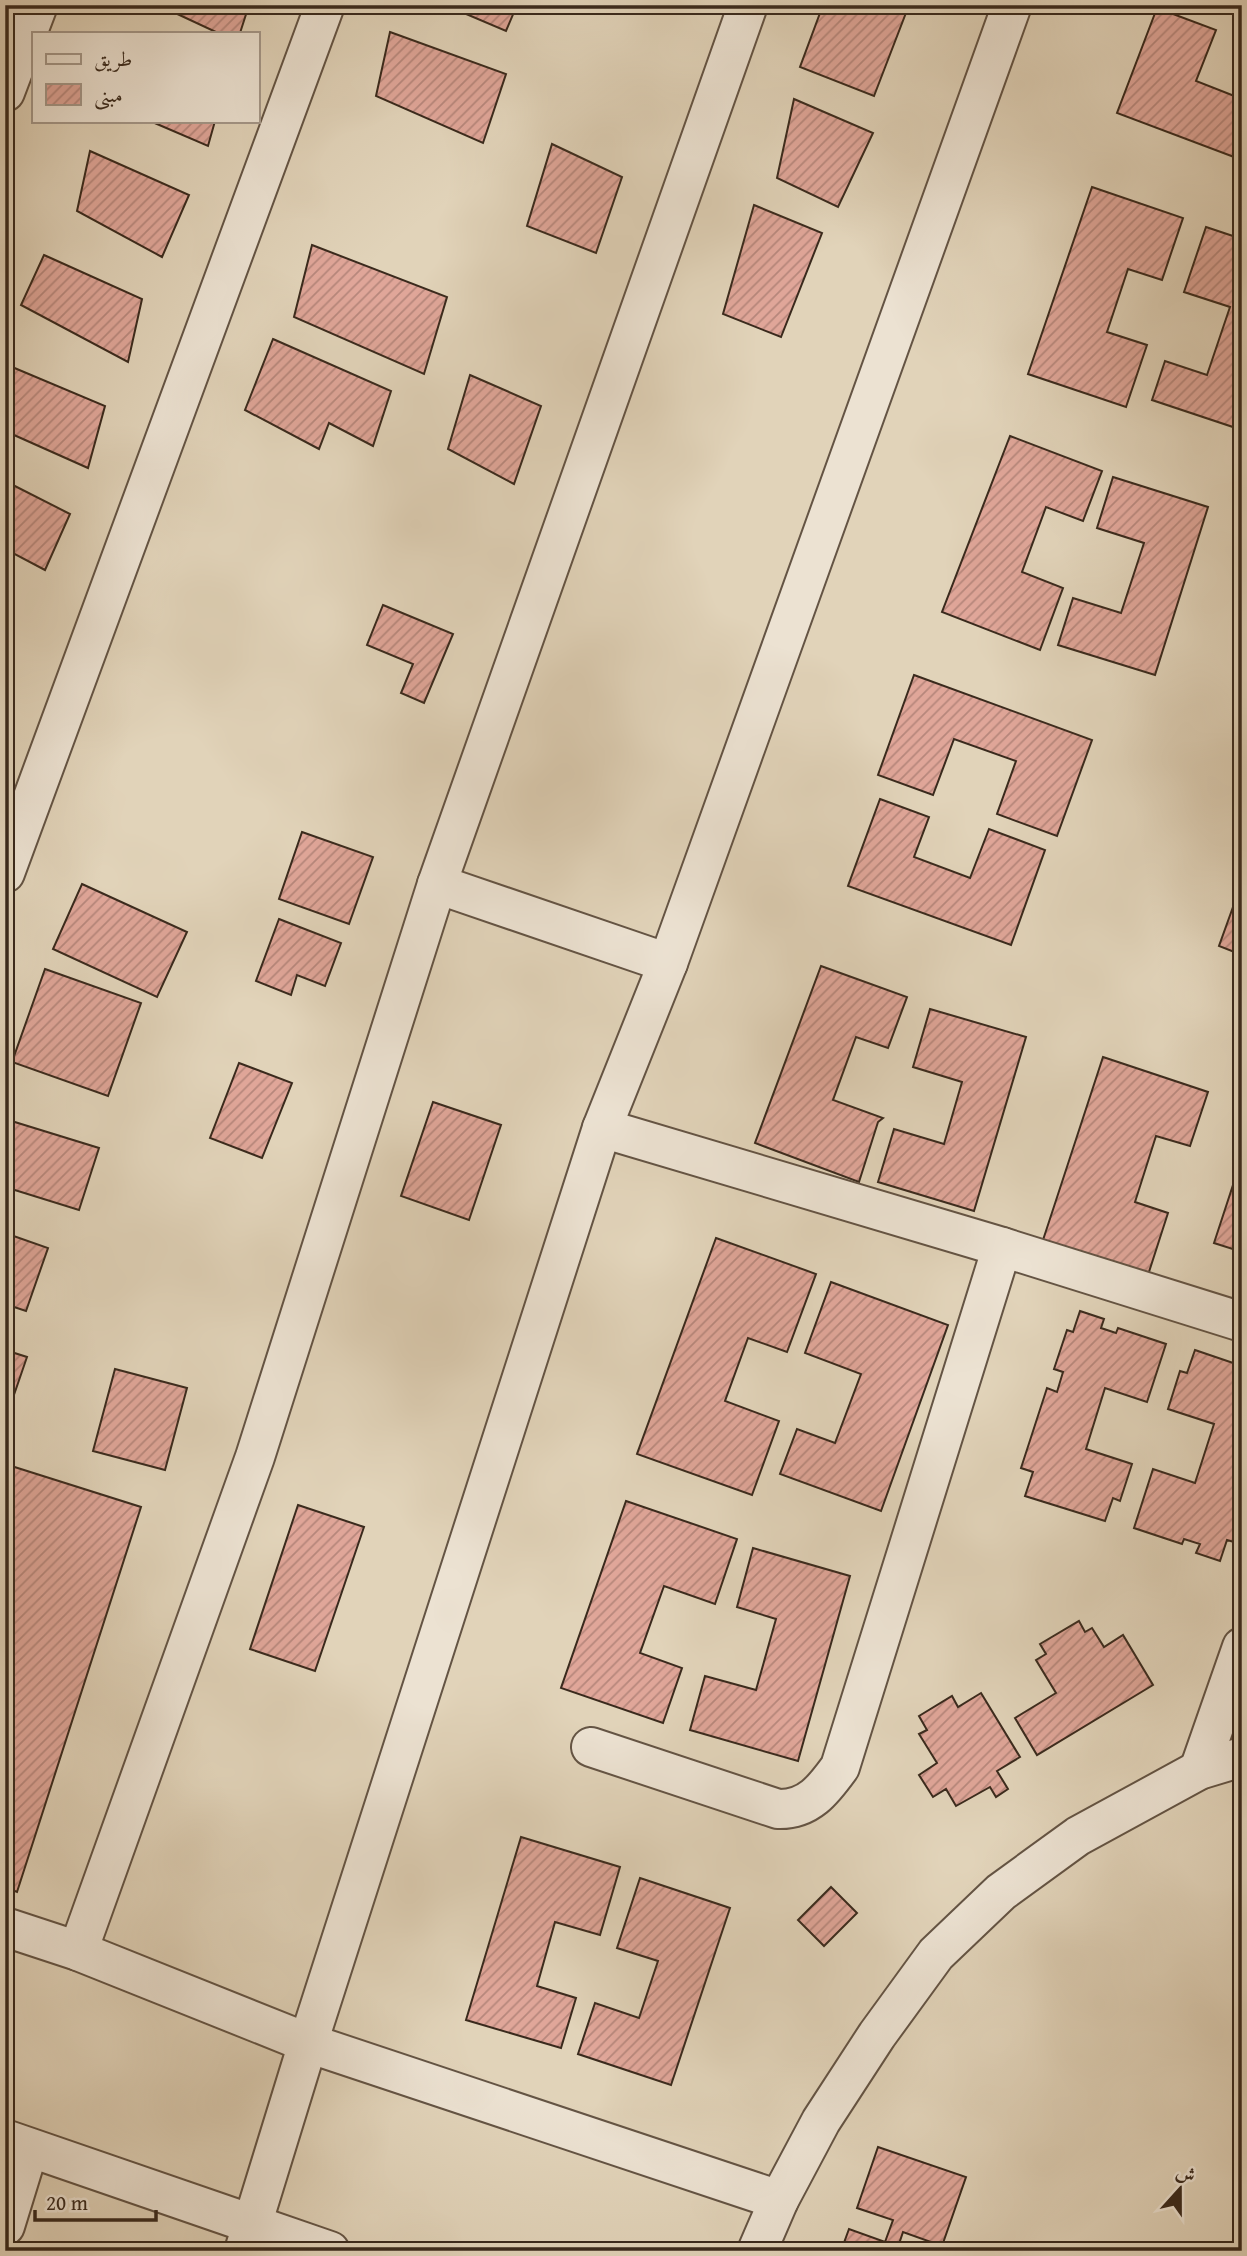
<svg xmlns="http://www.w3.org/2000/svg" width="1247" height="2256" font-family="'Gentium Book Plus',Amiri,serif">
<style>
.building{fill:url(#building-hatch);stroke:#3a2a1d;stroke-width:2}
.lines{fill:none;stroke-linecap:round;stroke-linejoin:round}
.street-casing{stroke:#645444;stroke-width:42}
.street{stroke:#ece2d2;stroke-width:38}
</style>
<defs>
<pattern id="building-hatch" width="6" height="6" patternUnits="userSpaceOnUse" patternTransform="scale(1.75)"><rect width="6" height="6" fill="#e0a699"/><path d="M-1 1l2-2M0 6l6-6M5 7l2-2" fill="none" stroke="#b7877c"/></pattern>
</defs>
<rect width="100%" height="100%" fill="#e1d3b9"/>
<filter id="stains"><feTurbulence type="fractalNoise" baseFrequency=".00286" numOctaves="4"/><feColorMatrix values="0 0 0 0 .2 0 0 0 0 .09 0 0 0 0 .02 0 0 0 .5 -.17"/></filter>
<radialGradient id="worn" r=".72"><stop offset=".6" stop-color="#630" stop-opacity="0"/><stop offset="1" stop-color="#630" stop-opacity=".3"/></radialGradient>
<!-- building -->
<g class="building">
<polygon points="158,5 249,5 240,33 218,33"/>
<polygon points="445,5 517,5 506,31"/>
<polygon points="823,5 909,5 874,96 800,67"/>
<polygon points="1205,5 1224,5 1221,12"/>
<polygon points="1157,8 1216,30 1196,81 1242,99 1242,160 1117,113"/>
<polygon points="390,32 506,74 483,143 376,96"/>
<polygon points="794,99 873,133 838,207 777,178"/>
<polygon points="150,121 215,121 208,146"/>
<polygon points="552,144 622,177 596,253 527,226"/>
<polygon points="90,151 189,195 162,257 77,211"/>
<polygon points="1092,187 1183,218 1162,280 1128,269 1107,332 1147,345 1126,407 1028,374"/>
<polygon points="754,205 822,233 781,337 723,314"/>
<polygon points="1206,227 1242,239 1242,430 1152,400 1165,361 1207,375 1230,307 1184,292"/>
<polygon points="312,245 447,297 424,374 294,317"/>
<polygon points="44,255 142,299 128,362 21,305"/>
<polygon points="273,339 391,391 373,446 329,423 319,449 245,410"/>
<polygon points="5,364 105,406 88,468 5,431"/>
<polygon points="470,375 541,406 514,484 448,449"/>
<polygon points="1010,436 1102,471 1083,521 1046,507 1022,572 1063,588 1040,650 942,612"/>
<polygon points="1113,477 1208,507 1155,675 1058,645 1073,598 1121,613 1144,543 1097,528"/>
<polygon points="5,481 70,514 45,570 5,549"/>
<polygon points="383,605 453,634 424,703 401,693 413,664 367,645"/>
<polygon points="914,675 1092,740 1057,836 997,814 1016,761 954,739 933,795 878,775"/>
<polygon points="880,799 929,817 914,857 970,878 989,829 1045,850 1011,945 848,886"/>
<polygon points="302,832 373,857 349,924 279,899"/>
<polygon points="1242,882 1242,955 1219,946"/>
<polygon points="82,884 187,932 157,997 53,949"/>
<polygon points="279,919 341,943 325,986 297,975 291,995 256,981"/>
<polygon points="821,966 907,997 888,1048 856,1037 833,1100 883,1118 878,1122 859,1182 755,1143"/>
<polygon points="45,969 141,1003 108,1096 12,1062"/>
<polygon points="930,1009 1026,1037 974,1211 878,1182 894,1129 944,1144 962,1082 913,1067"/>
<polygon points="1103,1057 1208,1092 1190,1146 1156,1136 1135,1202 1168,1213 1148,1275 1043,1240"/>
<polygon points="239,1063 292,1083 262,1158 210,1138"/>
<polygon points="433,1102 501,1125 469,1220 401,1196"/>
<polygon points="5,1119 99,1148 79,1210 5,1187"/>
<polygon points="1234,1182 1242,1184 1242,1252 1214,1243"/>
<polygon points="5,1233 48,1248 26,1311 5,1304"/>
<polygon points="716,1238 816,1274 787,1352 748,1338 725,1401 779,1421 752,1495 637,1454"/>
<polygon points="831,1282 948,1325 881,1511 780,1474 797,1429 835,1443 861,1374 805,1353"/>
<polygon points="1080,1311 1104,1319 1101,1328 1116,1333 1118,1328 1166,1344 1147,1402 1105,1388 1086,1449 1132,1464 1120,1501 1113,1498 1105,1521 1025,1496 1033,1472 1021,1468 1047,1388 1057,1392 1063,1372 1054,1369 1067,1330 1073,1332"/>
<polygon points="5,1350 27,1357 5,1421"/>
<polygon points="1195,1350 1242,1366 1242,1485 1237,1500 1242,1502 1242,1517 1234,1542 1227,1540 1220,1561 1196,1553 1200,1544 1184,1539 1182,1544 1134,1528 1153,1469 1195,1483 1214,1424 1168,1409 1180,1371 1187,1373"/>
<polygon points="115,1369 187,1388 165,1470 93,1451"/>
<polygon points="5,1464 141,1507 17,1892 5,1887"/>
<polygon points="626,1501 737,1539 715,1604 664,1586 640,1653 682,1668 663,1723 561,1688"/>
<polygon points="298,1505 364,1527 315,1671 250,1649"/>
<polygon points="753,1548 850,1576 798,1761 690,1730 705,1676 756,1690 776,1619 737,1607"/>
<polygon points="1079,1621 1085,1632 1092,1628 1104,1647 1123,1635 1153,1685 1037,1755 1015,1718 1056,1693 1036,1660 1046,1654 1040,1644"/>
<polygon points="981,1693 1020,1757 997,1771 1008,1789 996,1797 990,1787 956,1806 946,1789 933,1797 919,1775 937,1763 919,1734 927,1730 919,1716 952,1696 958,1707"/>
<polygon points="521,1837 620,1867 600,1935 555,1922 537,1986 576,1998 561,2048 466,2020"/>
<polygon points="640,1878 730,1908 671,2085 578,2054 595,2003 639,2018 658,1961 617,1948"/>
<polygon points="831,1887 857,1913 824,1946 798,1920"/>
<polygon points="878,2147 966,2177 942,2246 903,2232 899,2244 917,2251 841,2251 849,2229 885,2242 893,2220 857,2208"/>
</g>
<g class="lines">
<defs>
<g id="street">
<polyline points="5,92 38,5"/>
<polyline points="5,873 325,5"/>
<polyline points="437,884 668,963"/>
<polyline points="602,1128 1002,1247 1242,1322"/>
<path d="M591,1747L778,1809C809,1810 824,1789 840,1767L1002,1247"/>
<polyline points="1199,1770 1242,1647"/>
<polyline points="5,1927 78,1951 308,2043 779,2200"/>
<polyline points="78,1951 255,1457 437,884 748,5"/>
<polyline points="5,2139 330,2251"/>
<polyline points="5,2226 29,2148"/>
<polyline points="244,2251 308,2043 602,1128 668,963 1012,5"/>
<polyline points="757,2251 779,2200 821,2121 877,2035 936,1954 1001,1892 1078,1836 1199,1770 1242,1757"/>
</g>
</defs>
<!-- street casing -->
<use href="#street" class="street-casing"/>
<!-- street -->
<use href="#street" class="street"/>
</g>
<!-- margin -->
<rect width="1247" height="2256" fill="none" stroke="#e1d3b9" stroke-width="28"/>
<rect x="7" y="7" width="1233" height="2242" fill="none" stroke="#3a2a1d" stroke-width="3.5"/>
<rect x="14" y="14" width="1219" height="2228" fill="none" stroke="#3a2a1d" stroke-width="2"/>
<!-- legend -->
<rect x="32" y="32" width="228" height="91" fill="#ece2d2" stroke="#a5988a" stroke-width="2"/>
<rect x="46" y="54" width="35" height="10" fill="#ece2d2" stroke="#a5988a" stroke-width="2"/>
<text x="94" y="66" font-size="21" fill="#3a2a1d">طريق</text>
<rect x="46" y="84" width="35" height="21" fill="url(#building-hatch)" stroke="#a5988a" stroke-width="2"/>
<text x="94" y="102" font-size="21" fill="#3a2a1d">مبنى</text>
<!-- north arrow -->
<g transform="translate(1180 2189) rotate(21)" stroke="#ece2d2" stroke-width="5" paint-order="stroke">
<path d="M0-5L12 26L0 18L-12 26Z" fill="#3a2a1d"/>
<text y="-10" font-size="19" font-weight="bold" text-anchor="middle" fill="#3a2a1d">ش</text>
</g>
<!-- scale -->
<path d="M35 2210v10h121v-10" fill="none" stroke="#3a2a1d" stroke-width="3.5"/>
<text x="46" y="2210" font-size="21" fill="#3a2a1d" stroke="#ece2d2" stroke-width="5" paint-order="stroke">20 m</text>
<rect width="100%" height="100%" filter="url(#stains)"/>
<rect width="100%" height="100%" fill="url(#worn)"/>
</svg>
